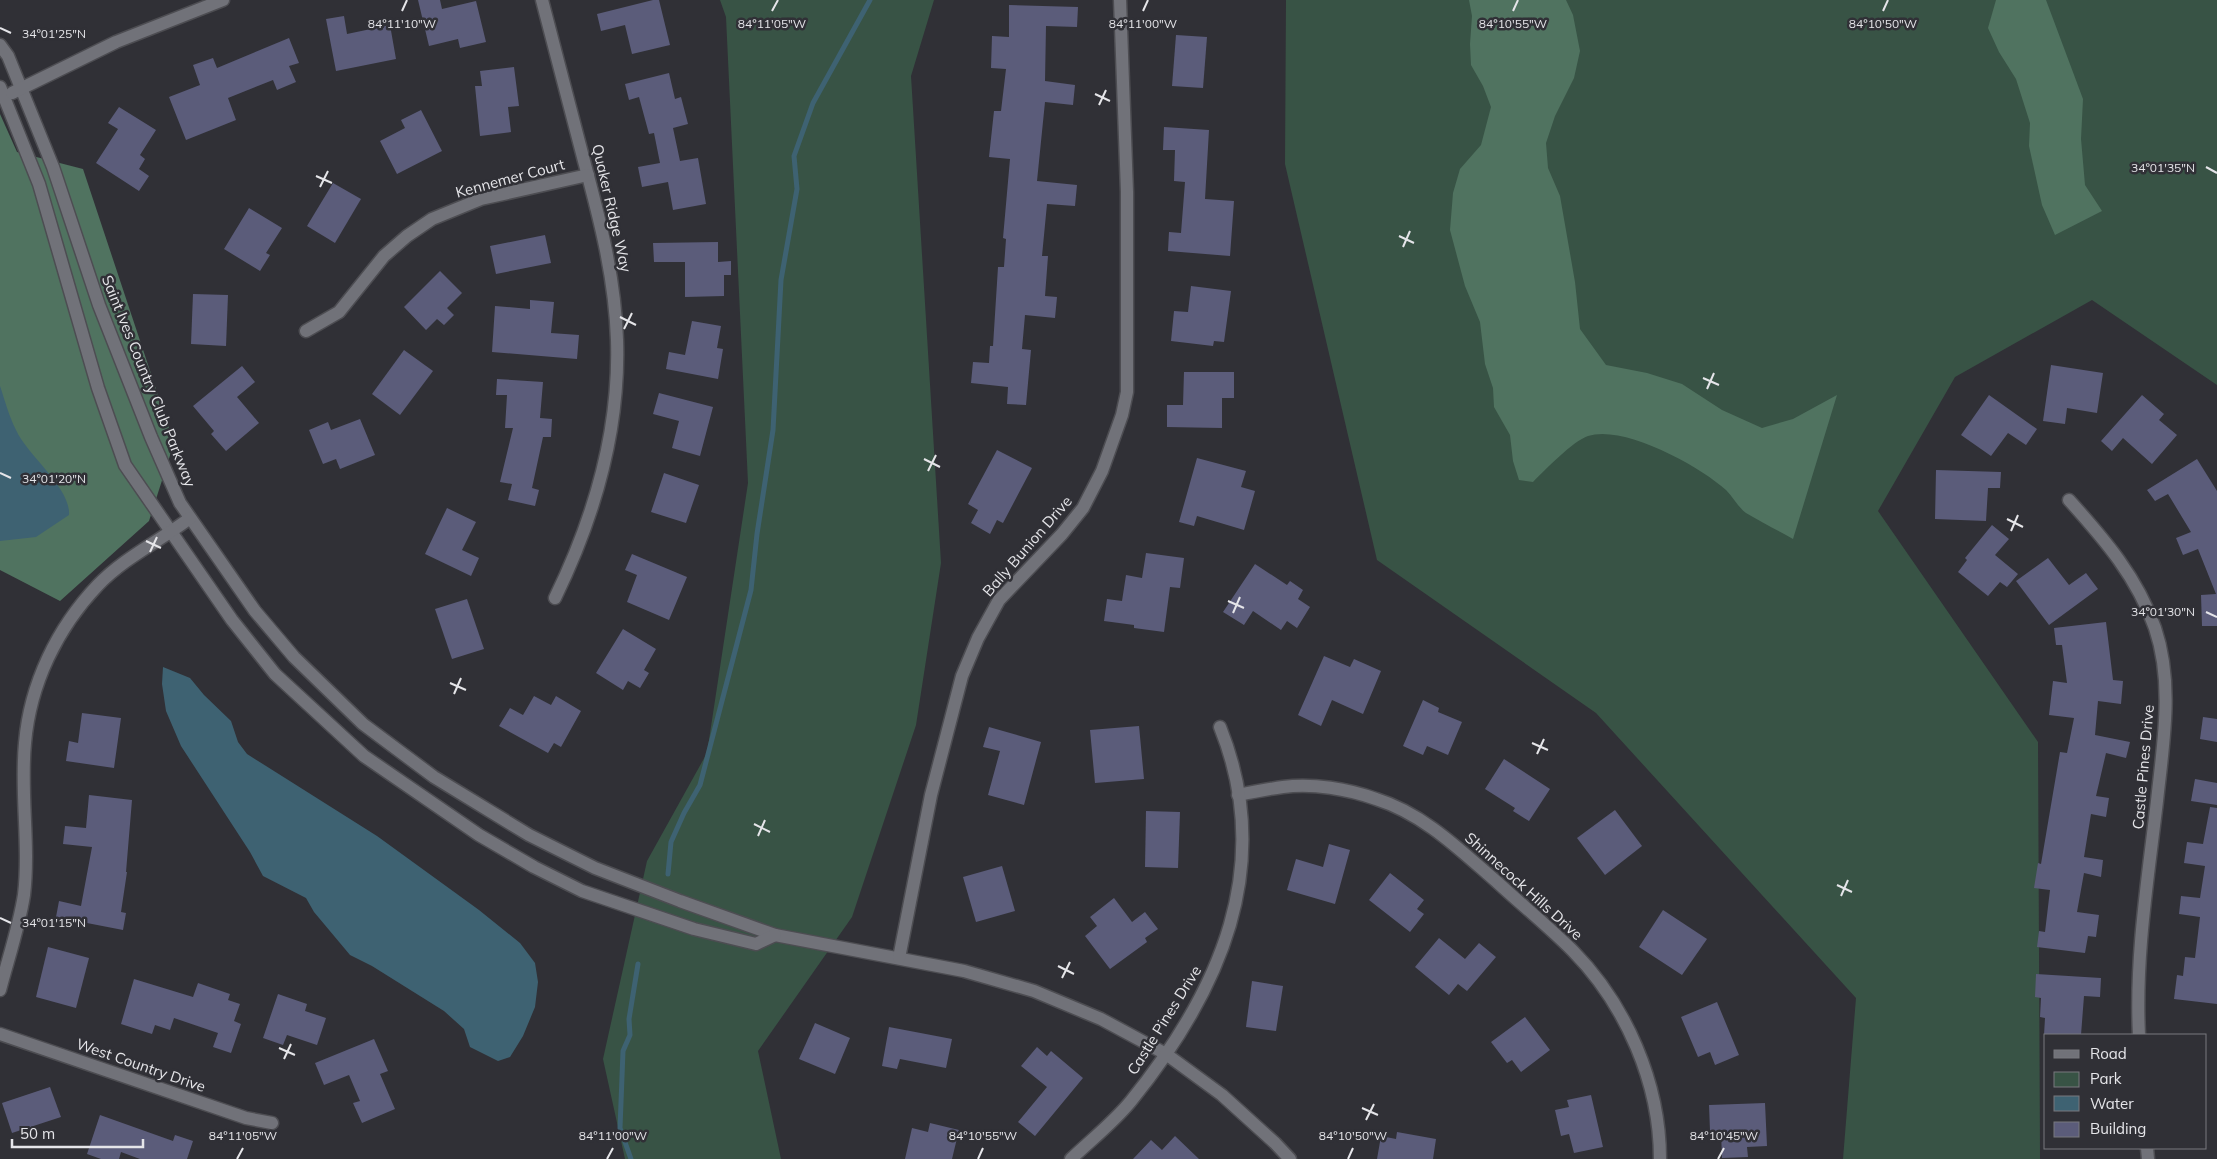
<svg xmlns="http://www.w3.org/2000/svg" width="2217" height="1159" font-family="Mulish,sans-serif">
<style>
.green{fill:#385345}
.forest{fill:#507360}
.water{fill:#3e6272}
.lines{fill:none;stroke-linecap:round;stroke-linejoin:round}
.stream{stroke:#3e6272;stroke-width:5}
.building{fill:#5b5c7a}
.minor-casing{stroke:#4d4d52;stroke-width:15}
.minor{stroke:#717279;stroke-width:12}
.ticks{fill:none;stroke:#e5e5e9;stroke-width:2}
.labels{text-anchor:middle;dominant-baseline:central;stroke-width:5;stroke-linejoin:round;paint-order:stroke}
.street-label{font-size:15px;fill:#e5e5e9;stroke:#303036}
.ticks-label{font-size:12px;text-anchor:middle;fill:#e5e5e9;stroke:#303036;stroke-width:5;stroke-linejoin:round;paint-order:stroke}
</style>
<rect width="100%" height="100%" fill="#303036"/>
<!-- green -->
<g class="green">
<polygon points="720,0 934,0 911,76 941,563 916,725 852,917 758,1051 781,1159 625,1159 603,1059 647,861 707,753 748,483 726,17"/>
<polygon points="1286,0 2217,0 2217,385 2092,300 1955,377 1878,511 2038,742 2040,1159 1843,1159 1856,998 1596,713 1377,560 1285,164"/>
</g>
<!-- forest -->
<g class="forest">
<path d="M1469,0H1566L1573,15L1580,51L1574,78L1555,116L1546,143L1548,168L1560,196L1575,282L1580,329L1606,365L1647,373L1682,384L1722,410L1762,428L1793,419L1837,395L1793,539C1777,530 1761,522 1746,513C1738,507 1733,497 1726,490C1700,466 1623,424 1588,436C1573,441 1545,470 1533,482L1519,480L1513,461L1510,435L1494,407L1493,388L1485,364L1480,322L1465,286L1450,230L1453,193L1460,169L1481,145L1491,107L1483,86L1471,65L1470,44L1472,16Z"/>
<polygon points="1996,0 2046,0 2083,99 2081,139 2085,185 2102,211 2055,235 2042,205 2029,146 2030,123 2016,79 1999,52 1988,28"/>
<polygon points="0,114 17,152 83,169 174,443 149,521 60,601 0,570"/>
</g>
<!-- water -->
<g class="water">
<path d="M0,386C5,401 9,416 16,430C28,456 71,488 69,515L36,537L0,541Z"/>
<polygon points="163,667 190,678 204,695 231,721 238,742 247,754 377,836 479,910 520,943 535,963 538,982 535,1007 523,1036 510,1057 498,1061 470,1047 464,1029 444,1011 372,966 350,955 314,912 306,898 263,876 250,852 181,746 166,711 162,684"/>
</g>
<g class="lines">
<!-- stream -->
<g class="stream">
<polyline points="668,874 671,842 684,813 700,785 751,590 757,534 773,430 781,280 797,189 794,156 813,103 870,0"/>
<polyline points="631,1159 620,1128 623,1051 630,1035 629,1019 638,964"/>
</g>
</g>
<!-- building -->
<g class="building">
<polygon points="418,0 440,0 442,9 476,1 486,42 460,48 458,39 429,46"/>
<polygon points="653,0 659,0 670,45 632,54 625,25 601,31 597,14"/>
<polygon points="1009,5 1078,7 1077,27 1046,26 1045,81 1075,85 1073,105 1045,102 1037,181 1077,185 1075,206 1047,204 1042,256 1048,256 1045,296 1057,297 1055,318 1025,315 1022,349 1031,350 1026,405 1007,404 1008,387 971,383 973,362 989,363 990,346 993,346 998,267 1004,267 1006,239 1003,238 1010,159 989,157 994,111 1001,111 1006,69 991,68 992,36 1009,37"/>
<polygon points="344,16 347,34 390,25 396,59 336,71 326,19"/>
<polygon points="1176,35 1207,37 1203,88 1172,86"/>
<polygon points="289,38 299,63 289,66 296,82 277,90 273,80 228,98 236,120 186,140 169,97 200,85 193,65 213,58 217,68"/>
<polygon points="514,67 519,106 508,107 511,132 480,136 475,86 482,86 480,71"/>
<polygon points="669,73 675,99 681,97 688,124 673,128 680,161 698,158 706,204 673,210 668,182 642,187 638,167 660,163 654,133 649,134 639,97 629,100 625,84"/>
<polygon points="119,107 156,130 140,155 145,159 139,169 149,176 139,191 96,163 118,129 108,123"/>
<polygon points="421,110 442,151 397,174 380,141 405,128 401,120"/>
<polygon points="1164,127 1209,130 1205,199 1234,201 1230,256 1168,251 1169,232 1181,233 1185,182 1174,181 1175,150 1163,150"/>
<polygon points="333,183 361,199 335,243 307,226"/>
<polygon points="249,208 282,228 266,253 270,255 260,271 224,249"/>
<polygon points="545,235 551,263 496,274 490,246"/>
<polygon points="718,242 718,262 731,261 731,275 724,275 724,296 685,297 685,262 654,262 653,243"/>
<polygon points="440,271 462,293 447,308 454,315 444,325 437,319 426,330 404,307"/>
<polygon points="1191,286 1231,291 1224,342 1214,341 1213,346 1171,341 1174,311 1188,312"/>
<polygon points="193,294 228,295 226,346 191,344"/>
<polygon points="530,300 554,302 551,333 579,335 577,359 492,352 495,306 530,309"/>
<polygon points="692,321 721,326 717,348 723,349 718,379 666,369 669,352 685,355"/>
<polygon points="404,350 433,371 400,415 372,394"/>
<polygon points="2051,365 2103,373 2097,413 2067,408 2065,424 2043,421"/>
<polygon points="242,366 255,382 237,397 259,423 226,451 211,434 214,431 193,406"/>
<polygon points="1184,372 1234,372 1234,398 1222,398 1222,428 1167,427 1167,405 1183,405"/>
<polygon points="497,379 543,382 540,418 552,419 551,437 543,437 532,488 539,490 535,506 508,500 512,484 500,482 513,428 505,428 507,395 496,395"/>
<polygon points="659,393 713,407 700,456 672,448 679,421 653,414"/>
<polygon points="1989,395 2037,429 2026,445 2008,433 1991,456 1961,435"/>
<polygon points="2142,395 2164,414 2159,420 2177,435 2152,464 2123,438 2112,451 2101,441"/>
<polygon points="360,419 375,455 340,469 336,459 323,464 309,430 328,422 331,430"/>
<polygon points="997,450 1032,468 1003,523 997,520 990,534 971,523 978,510 968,504"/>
<polygon points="1197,458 1246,471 1241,487 1255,491 1244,530 1197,516 1194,526 1179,522"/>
<polygon points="2197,459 2217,491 2217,626 2202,626 2201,595 2216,594 2198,549 2183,555 2176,538 2191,532 2168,494 2155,501 2147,490"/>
<polygon points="1936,470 2001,472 2000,488 1988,488 1986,521 1935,519"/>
<polygon points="664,473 699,485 686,523 651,512"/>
<polygon points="447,508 476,522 462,550 479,558 471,576 425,554"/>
<polygon points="1992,525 2009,539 1995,555 2018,574 2007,587 2000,582 1988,596 1958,572 1967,560 1965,558"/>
<polygon points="1146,553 1184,558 1180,588 1170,587 1164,632 1134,628 1134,625 1104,621 1107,599 1122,601 1126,575 1142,578"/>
<polygon points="632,554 687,577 669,620 627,602 637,575 625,570"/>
<polygon points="2048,558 2069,585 2086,573 2098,589 2049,625 2016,581"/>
<polygon points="1255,564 1287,585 1290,581 1303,590 1298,599 1310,607 1297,628 1287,621 1281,630 1253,611 1244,625 1223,612"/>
<polygon points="467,599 484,649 452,659 435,609"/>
<polygon points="2106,622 2113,680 2123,681 2121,704 2098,701 2095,735 2130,742 2126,758 2106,753 2096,796 2109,798 2106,817 2091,814 2084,857 2103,860 2101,877 2084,873 2077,912 2099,915 2096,937 2088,936 2085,953 2037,947 2039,931 2045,932 2050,890 2034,888 2038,863 2041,864 2060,752 2067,753 2074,718 2049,715 2053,681 2067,683 2062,645 2056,645 2054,628"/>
<polygon points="623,629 656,649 644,670 649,673 640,688 628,681 623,690 596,673"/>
<polygon points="1324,656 1350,667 1354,659 1381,671 1363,714 1332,700 1321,726 1298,715"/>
<polygon points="534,696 551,705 556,696 581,711 561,747 554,743 548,753 499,726 510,708 523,715"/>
<polygon points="1423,700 1439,708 1438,712 1462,722 1448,755 1427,746 1423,755 1403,746"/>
<polygon points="82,713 121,718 114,768 66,761 69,741 78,743"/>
<polygon points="2203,717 2217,719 2217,742 2200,739"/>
<polygon points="1139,726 1144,779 1095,783 1090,730"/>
<polygon points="989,727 1041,742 1024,805 988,795 1000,751 983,747"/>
<polygon points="1504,759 1550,789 1529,821 1513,811 1515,808 1485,789"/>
<polygon points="2195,779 2217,783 2217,805 2191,801"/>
<polygon points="89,795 132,800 126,872 127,872 121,912 126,913 123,930 56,917 59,901 81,906 92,847 63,844 65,826 86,828"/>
<polygon points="2210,807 2217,808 2217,1004 2174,999 2177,975 2183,976 2185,957 2195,958 2200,917 2179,914 2181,896 2200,898 2205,866 2184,863 2187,842 2203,844"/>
<polygon points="1615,810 1642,846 1605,875 1577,838"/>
<polygon points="1146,811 1180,812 1178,868 1145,867"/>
<polygon points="1329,844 1350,850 1335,904 1287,890 1296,859 1323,867"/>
<polygon points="1002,866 1015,911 976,922 963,877"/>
<polygon points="1390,873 1424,900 1417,909 1424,914 1410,932 1369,900"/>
<polygon points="1114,898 1132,922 1145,912 1158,929 1145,938 1147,942 1110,969 1085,936 1097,926 1090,917"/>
<polygon points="1663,910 1707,939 1682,975 1639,947"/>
<polygon points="1439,938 1465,959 1479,943 1496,957 1467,991 1458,984 1449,995 1415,967"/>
<polygon points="48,947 89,958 76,1008 36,997"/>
<polygon points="2036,974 2101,978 2100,997 2084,996 2081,1035 2044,1035 2045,1018 2040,1017 2041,998 2035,997"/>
<polygon points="134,979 193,997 198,983 230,994 228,1000 240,1004 234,1021 241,1024 231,1053 213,1047 218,1033 174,1018 170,1030 155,1025 152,1034 121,1024"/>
<polygon points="1252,981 1283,986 1276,1031 1246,1027"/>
<polygon points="278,994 307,1004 305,1011 326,1018 317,1045 287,1035 283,1045 263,1038"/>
<polygon points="1717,1002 1739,1055 1715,1065 1710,1052 1698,1057 1681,1017"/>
<polygon points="1525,1017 1550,1050 1521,1072 1512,1060 1507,1063 1491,1042"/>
<polygon points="815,1023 850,1038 835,1074 799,1059"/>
<polygon points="889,1027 952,1039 946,1068 900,1059 897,1069 882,1066"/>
<polygon points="374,1039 388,1071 380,1074 395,1109 362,1123 353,1103 360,1101 349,1075 324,1085 315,1063"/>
<polygon points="1037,1047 1047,1056 1051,1051 1083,1078 1035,1136 1018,1122 1047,1087 1021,1066"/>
<polygon points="50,1087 61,1117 12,1133 2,1103"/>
<polygon points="1591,1095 1603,1147 1574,1153 1569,1134 1561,1136 1555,1110 1569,1107 1567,1100"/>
<polygon points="1765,1103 1767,1146 1747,1147 1748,1157 1722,1158 1721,1131 1710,1131 1709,1105"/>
<polygon points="100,1115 173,1141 175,1135 193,1141 187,1159 140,1159 121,1152 119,1159 101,1159 87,1154"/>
<polygon points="930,1123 959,1130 952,1159 905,1159 912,1128 928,1132"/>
<polygon points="1397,1132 1436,1139 1433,1159 1377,1159 1381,1136 1396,1139"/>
<polygon points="1175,1136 1199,1159 1133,1159 1151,1140 1162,1150"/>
</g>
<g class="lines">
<defs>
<g id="minor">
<path d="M542,0C556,54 570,108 584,161C600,220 615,278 617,340C620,430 594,518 555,598"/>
<polyline points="0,45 8,56 53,167 99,305 151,437 180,503 255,611 294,657 363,724 434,777 529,835 595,868 680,901 775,935 964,971 1034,991 1101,1019 1166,1054 1222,1095 1275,1143 1290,1159"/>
<polyline points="0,87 39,184 98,388 125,465 232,620 275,674 364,756 479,835 534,867 582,891 694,929 756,944 775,935"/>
<polyline points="12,93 116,42 223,0"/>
<polyline points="306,331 339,312 384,256 407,236 432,219 481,199 588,175"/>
<path d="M2069,500C2105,540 2137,577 2155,628C2174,684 2163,744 2157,801C2148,878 2135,957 2139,1035"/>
<path d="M1238,795C1253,792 1268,789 1283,787C1313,783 1348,789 1376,799C1424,814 1460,850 1497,882C1522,905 1549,927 1573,951C1626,1005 1660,1083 1660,1159"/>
<polyline points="899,958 931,795 962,676 978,638 999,600 1062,534 1083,508 1102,471 1122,415 1127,392 1127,192 1120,0"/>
<path d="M0,990C8,959 19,927 24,895C30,844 20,793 25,743C30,684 57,628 98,585C125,557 160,541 190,518"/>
<polyline points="0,1034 246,1118 272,1123"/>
<polyline points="2147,1148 2148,1159"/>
<path d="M1071,1159C1091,1140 1114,1122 1131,1101C1220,991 1276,866 1220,727"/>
</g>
</defs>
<!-- minor casing -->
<use href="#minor" class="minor-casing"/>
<!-- minor -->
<use href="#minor" class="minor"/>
</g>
<!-- ticks -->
<path class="ticks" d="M402,11L407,0M772,11L778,0M1143,11L1148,0M1513,11L1518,0M1883,11L1888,0M0,28L11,33M1095,94L1110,101M1099,105L1106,90M2206,167L2217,173M316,176L332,183M320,187L328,171M1399,236L1414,243M1403,247L1410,231M620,317L636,325M624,329L632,313M1703,378L1719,385M1707,389L1714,373M924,459L940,467M928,471L936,455M0,473L11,478M2007,519L2023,527M2011,531L2018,515M146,541L161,548M150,552L157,537M1228,601L1244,608M2206,612L2217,617M1233,613L1240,597M450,683L466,690M454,694L461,678M1532,743L1548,750M1537,754L1544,739M754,824L770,832M758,836L765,820M1837,885L1852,892M1841,896L1848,880M0,918L11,923M1058,966L1074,974M1062,978L1070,962M279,1048L295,1055M284,1059L291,1044M1362,1108L1378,1115M1366,1120L1374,1104M237,1159L243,1148M607,1159L613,1148M978,1159L983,1148M1348,1159L1353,1148M1718,1159L1724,1148"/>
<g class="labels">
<!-- street labels -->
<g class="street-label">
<text transform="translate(510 178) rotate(-15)">Kennemer Court</text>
<text transform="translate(612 208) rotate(77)">Quaker Ridge Way</text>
<text transform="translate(149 381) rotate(68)">Saint Ives Country Club Parkway</text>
<text transform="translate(1027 546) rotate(-49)">Bally Bunion Drive</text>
<text transform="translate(2143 767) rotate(-85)">Castle Pines Drive</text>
<text transform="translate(1524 886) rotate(42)">Shinnecock Hills Drive</text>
<text transform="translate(1164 1020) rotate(-58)">Castle Pines Drive</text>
<text transform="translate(141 1065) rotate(19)">West Country Drive</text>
</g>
</g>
<g class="ticks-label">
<text x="402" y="28">84°11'10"W</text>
<text x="772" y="28">84°11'05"W</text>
<text x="1143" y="28">84°11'00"W</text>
<text x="1513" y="28">84°10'55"W</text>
<text x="1883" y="28">84°10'50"W</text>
<text x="54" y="38">34°01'25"N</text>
<text x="2163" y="172">34°01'35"N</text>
<text x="54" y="483">34°01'20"N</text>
<text x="2163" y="616">34°01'30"N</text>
<text x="54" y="927">34°01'15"N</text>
<text x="983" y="1140">84°10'55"W</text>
<text x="1353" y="1140">84°10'50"W</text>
<text x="243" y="1140">84°11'05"W</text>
<text x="613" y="1140">84°11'00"W</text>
<text x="1724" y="1140">84°10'45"W</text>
</g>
<!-- legend -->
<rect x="2044" y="1034" width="162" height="115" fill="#303036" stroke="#78787e"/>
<rect x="2054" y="1050" width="25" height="8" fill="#717279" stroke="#78787e"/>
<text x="2090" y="1059" font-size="15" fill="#e5e5e9">Road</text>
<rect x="2054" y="1072" width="25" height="15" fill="#385345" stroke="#78787e"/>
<text x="2090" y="1084" font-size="15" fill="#e5e5e9">Park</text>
<rect x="2054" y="1096" width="25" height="15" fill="#3e6272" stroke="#78787e"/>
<text x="2090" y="1109" font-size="15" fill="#e5e5e9">Water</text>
<rect x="2054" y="1122" width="25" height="15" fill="#5b5c7a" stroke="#78787e"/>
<text x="2090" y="1134" font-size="15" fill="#e5e5e9">Building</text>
<!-- scale -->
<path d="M12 1139v8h131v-8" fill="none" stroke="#e5e5e9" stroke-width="2.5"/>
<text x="20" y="1139" font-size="15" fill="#e5e5e9" stroke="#303036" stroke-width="4" paint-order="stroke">50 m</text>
</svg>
